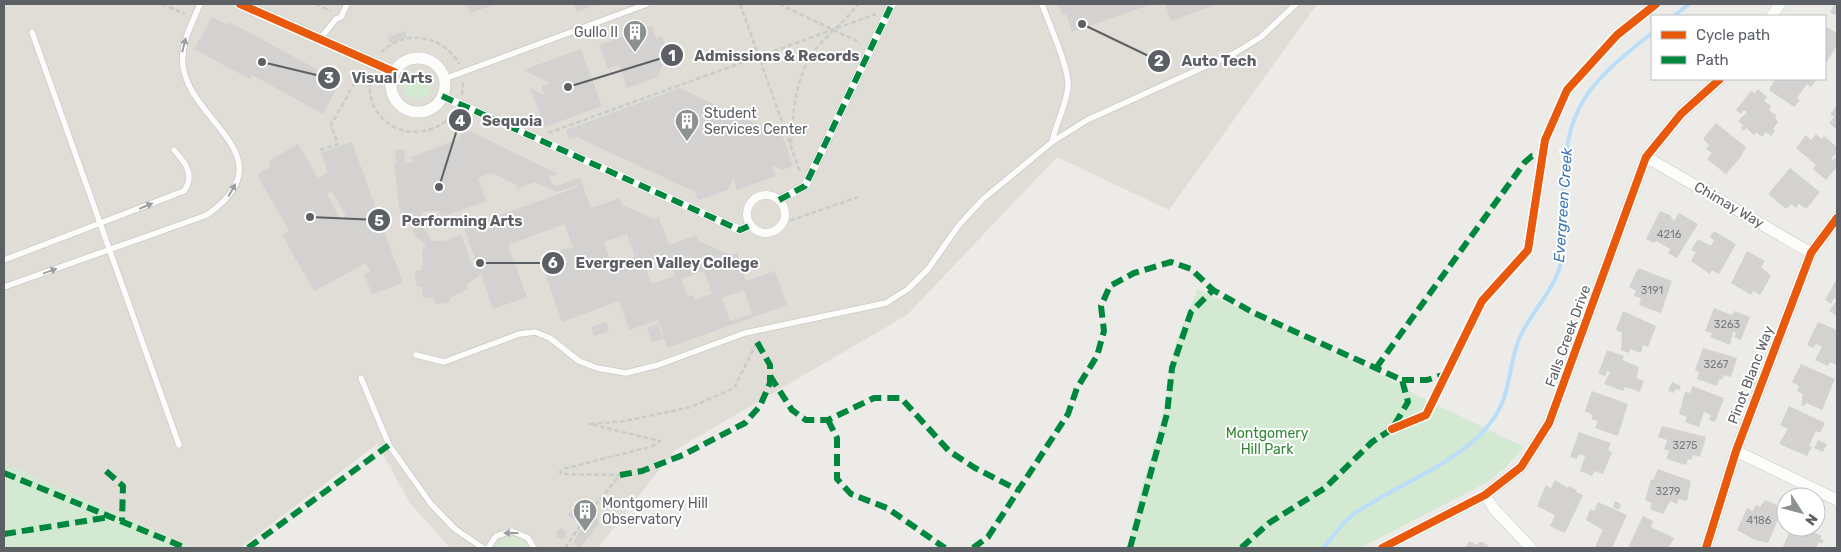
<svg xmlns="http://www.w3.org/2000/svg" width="1841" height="552" font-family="Rubik,sans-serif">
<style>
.education{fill:#e0ddd6}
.green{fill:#d3e9d1}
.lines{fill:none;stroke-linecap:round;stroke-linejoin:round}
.stream{stroke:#badef8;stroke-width:4}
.building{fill:#d3d2d0;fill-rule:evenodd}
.service-casing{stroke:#c9c9c9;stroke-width:7}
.pedestrian-casing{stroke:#c9c9c9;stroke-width:9}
.minor-casing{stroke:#c9c9c9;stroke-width:12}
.path{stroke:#c8cdca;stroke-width:2.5;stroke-dasharray:5 2.5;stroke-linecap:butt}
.service{stroke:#fcfcfb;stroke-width:5.5}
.pedestrian{stroke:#fcfcfb;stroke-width:8}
.minor{stroke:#fcfcfb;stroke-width:11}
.quiet{stroke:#00873e;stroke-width:6;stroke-dasharray:12 6;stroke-linecap:butt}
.cycleway-casing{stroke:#fff;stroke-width:11}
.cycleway{stroke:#e8590c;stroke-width:8}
.oneway{fill:#9c9ea1}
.labels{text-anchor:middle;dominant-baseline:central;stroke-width:4;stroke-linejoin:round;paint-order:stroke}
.number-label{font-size:11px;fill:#7b7e81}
.poi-label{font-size:14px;fill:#5c6065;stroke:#fff;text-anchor:start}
.street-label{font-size:14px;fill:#5c6065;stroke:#fff}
.park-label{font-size:14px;fill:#318734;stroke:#fff}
.water-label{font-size:15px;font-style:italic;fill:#3b78b7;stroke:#fff}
.leader{fill:none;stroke:#5c6065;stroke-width:2}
.callout-dot{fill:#5c6065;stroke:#fff;stroke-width:2}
.mark-label{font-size:15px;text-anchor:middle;font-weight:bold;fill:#fff}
.callout-label{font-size:15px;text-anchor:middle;font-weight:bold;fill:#5c6065;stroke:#fff;stroke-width:4;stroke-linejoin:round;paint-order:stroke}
</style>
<rect width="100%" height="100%" fill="#ecebe7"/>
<!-- education -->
<polygon class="education" points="4,4 1317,4 1169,210 1057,157 907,315 675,450 598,548 450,548 410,503 377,444 240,548 193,548 4,463"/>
<!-- green -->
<g class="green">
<circle cx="417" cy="85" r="14"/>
<path d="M1197,289L1396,382L1408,391L1524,447L1505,468L1486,483L1360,548H1129C1135,501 1152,456 1164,410C1170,387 1170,362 1177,339C1183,321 1192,307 1197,289Z"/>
<polygon points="4,463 193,548 4,548"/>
<polygon points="510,537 521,539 528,548 495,548 500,542"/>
</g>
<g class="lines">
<!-- stream -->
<g class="stream">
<polyline points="1674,16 1689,4"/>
<path d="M1323,548C1332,539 1339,526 1350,517C1360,508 1374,502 1385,495C1422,475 1476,450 1497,413C1511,390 1509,361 1520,337C1532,310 1558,287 1562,257C1564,236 1562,214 1563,193C1565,107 1586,85 1652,33"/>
</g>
</g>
<!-- building -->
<g class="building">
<polygon points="466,4 496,4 470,13"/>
<polygon points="574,4 595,4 595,5 577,12"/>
<polygon points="1058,4 1152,4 1072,32 1066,14 1062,15"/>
<polygon points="1165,4 1217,4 1171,21"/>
<polygon points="1834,4 1837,4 1837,15 1830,13"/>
<polygon points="212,17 228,25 230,22 340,82 323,114 252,75 250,79 194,49"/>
<polygon points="652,26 656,38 662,36 672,65 665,62 657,77 627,88 619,65 608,69 599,45"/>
<polygon points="1825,26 1837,33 1836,47 1825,65"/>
<polygon points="405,31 407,37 390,43 388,37"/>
<polygon points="581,49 602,106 545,127 530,88 544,95 541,86 550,83 523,70"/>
<polygon points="1779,79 1817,79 1811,87 1807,84 1797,98 1800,100 1794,107 1769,90 1774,81"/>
<polygon points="680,88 783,137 793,166 782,170 771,165 776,176 737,190 733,179 728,190 698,200 695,192 577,137 569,139 566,130"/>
<polygon points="1758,89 1767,97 1764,101 1771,106 1769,110 1777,116 1775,118 1778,122 1773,129 1775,131 1771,136 1766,132 1762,137 1756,132 1754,135 1746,128 1744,131 1741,128 1743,125 1738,121 1747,112 1744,110 1741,114 1736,110 1751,91 1755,93"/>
<polygon points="1837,105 1837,130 1829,123 1834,117 1830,114"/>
<polygon points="1716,123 1746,147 1740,158 1726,174 1707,159 1712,153 1706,149 1709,145 1703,139"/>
<path d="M466,129L558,174L549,177L551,183L558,186L580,177L591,208L620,198L622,204L653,219L659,217L669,245L697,235L699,241L731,255L737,253L746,281L775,271L787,305L667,348L658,320L629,330L619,301L562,322L540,259L562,251L561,249L573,248L565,224L508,245L527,297L493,309L481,274L466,285L468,289L453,296L448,303L437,304L431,298L423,297L422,287H417L415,277L416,271H420L423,265L422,252L426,245L412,233L414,225L413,213L400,214L394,163H396L395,150L404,149L405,163H411L413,162L411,157L459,139L461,133ZM491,173L517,185L516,189L535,182L557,192L577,185L578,187L464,228L478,267L474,269L461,234L445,241H432L422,224L421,212L439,211L441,217L486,201L478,178ZM627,234L635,257L612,266L604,242ZM667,254L675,276L652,284L644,262ZM704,271L712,294L695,300L693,295L688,297L681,279ZM744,290L752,314L730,321L722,298Z"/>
<polygon points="1816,134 1822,139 1824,136 1837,147 1837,153 1831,158 1833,160 1837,157 1837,167 1826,180 1813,169 1816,165 1796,148 1806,135 1811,140"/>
<path d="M352,142L403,283L372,294L364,274L370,271L366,263L314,291L282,235L289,231L257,175L271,166L269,161L298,144L318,178L328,172L321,152ZM332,191L346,216L340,219L327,194Z"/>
<polygon points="1790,168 1820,192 1806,209 1799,204 1796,208 1791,204 1786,209 1768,194"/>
<polygon points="1660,211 1670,215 1674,221 1679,213 1698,224 1677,258 1668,253 1670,249 1656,241 1654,243 1646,239"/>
<polygon points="1714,231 1736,244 1719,274 1712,270 1710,274 1691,261 1696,252 1691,250 1698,239 1711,246 1714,240 1710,237"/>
<polygon points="1747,251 1765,261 1761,267 1771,276 1760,295 1753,291 1751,295 1731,283"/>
<polygon points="1638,268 1672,281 1661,313 1639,305 1641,298 1634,296 1636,291 1629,287"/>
<polygon points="1837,278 1837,316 1829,311 1837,300 1834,298 1831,304 1825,300"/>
<polygon points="1714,308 1732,315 1734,311 1750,317 1741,340 1734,337 1736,333 1733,332 1730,345 1710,337 1712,333 1705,331"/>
<polygon points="1623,311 1656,326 1648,347 1643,345 1641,353 1630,349 1629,353 1621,350 1622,333 1616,330"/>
<polygon points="606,322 609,331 594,336 591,327"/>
<polygon points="1818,322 1837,330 1837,365 1830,362 1828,366 1815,360 1822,347 1816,344 1813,348 1807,345"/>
<polygon points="658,324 663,339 652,343 647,328"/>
<polygon points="1703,348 1737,358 1731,377 1724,375 1722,380 1719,379 1717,386 1697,379 1699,372 1695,370"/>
<polygon points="1607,350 1624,356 1622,360 1639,367 1636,378 1644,381 1640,392 1625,387 1623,391 1604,384 1610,372 1607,371 1605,376 1598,374"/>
<polygon points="1801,364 1835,379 1822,410 1806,403 1804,406 1801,405 1803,394 1797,391 1799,386 1792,382"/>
<polygon points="1672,382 1681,386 1679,390 1675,389 1674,393 1668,391"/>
<polygon points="1692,386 1724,398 1715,422 1709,420 1711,415 1704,412 1699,427 1685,422 1687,417 1679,414 1685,392 1690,393"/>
<polygon points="1592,391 1628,404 1618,436 1595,428 1598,421 1591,419 1593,415 1585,411"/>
<polygon points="1789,406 1825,423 1820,433 1816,431 1809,446 1812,447 1807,456 1779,444 1788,429 1780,425"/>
<polygon points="1662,426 1706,437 1700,457 1693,455 1691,460 1688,459 1686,465 1666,459 1669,451 1664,449 1667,440 1658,437"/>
<polygon points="1579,432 1611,443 1608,450 1612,452 1603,474 1594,471 1592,476 1580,471 1585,456 1579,454 1577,459 1570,457"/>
<polygon points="1818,440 1827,444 1823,452 1814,448"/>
<polygon points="1658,469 1691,481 1687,501 1678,499 1677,504 1670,501 1663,514 1650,509 1652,503 1645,500 1651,479 1653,480"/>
<polygon points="1555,480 1568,488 1569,486 1577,490 1576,492 1583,495 1565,533 1550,526 1555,515 1537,506 1546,485 1551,488"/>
<polygon points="1765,500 1783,508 1768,543 1755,540 1737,530 1747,508 1753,511 1756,505 1760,507"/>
<polygon points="1615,501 1621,504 1619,510 1613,507"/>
<polygon points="1598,502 1627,515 1612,548 1595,547 1603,530 1586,520 1590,509 1594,511"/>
<polygon points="574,507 582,513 576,521 568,515"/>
<polygon points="1643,516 1653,521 1651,527 1674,538 1668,548 1628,548"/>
<polygon points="592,518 597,518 599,524 580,548 573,543 580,530 581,531"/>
<polygon points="1792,527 1811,527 1817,530 1815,533 1822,536 1820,539 1824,540 1822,544 1819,542 1816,548 1788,548 1783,546"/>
<circle cx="561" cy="534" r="5"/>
<polygon points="1469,541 1477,545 1479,542 1483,542 1489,546 1488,548 1465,548"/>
</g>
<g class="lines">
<defs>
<g id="service">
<path d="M1042,4C1049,24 1069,67 1068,86C1067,104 1056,123 1052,142"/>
<polyline points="32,32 179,445"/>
<polyline points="320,39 336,19 341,17 347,4"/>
<polyline points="444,79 647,4"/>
<path d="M4,260L184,191C195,175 186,163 174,150"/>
<path d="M4,287L207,215C289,157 190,122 183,66C180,44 192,24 200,4"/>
<polyline points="416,355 444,362 519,334 535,332 550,338 579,361 597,368 626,373 658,365 745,333 886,303 908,289 928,269 959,225 983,199 1052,142 1087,120 1235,53 1261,37 1296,4"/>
<polyline points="361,378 389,445 431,504 455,529 483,548"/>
<polyline points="488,548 496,536 512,531 528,538 534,548"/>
</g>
<g id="pedestrian">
<polyline points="442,96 740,230 751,225"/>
<circle cx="766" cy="214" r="19"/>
<polyline points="779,200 805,186 892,4"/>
</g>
<g id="minor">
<polyline points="240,4 394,72"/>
<polyline points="1772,16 1780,4"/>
<circle cx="418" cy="85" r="27"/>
<polyline points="1646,157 1811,253"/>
<polyline points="1736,451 1837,500"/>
<polyline points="1485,495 1494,509 1531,548"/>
<polyline points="1382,548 1485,495 1521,467 1549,423 1646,157 1681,114 1720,79"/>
<polyline points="1706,548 1736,451 1811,253 1837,218"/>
</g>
</defs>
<!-- service casing -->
<use href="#service" class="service-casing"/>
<!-- pedestrian casing -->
<use href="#pedestrian" class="pedestrian-casing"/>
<!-- minor casing -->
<use href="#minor" class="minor-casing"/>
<!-- path -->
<g class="path">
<polyline points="162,4 185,14"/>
<polyline points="316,4 331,11"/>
<polyline points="740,4 800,172"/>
<polyline points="779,4 861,43"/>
<path d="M381,53C404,28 443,35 459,64"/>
<path d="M368,74C371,83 368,94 373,104C388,139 433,140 455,112"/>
<polyline points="462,95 463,81"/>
<polyline points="548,133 876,14"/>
<path d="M791,143C794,107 795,72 820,44C833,30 847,19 858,4"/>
<polyline points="320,150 338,144 331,125 361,71"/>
<polyline points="783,223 858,197"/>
<polyline points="565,548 587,515 620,475 562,474 560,472 563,469 653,446 660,441 590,424 625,421 691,407 734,388 758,340"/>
</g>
<!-- service -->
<use href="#service" class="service"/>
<!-- pedestrian -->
<use href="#pedestrian" class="pedestrian"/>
<!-- minor -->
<use href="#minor" class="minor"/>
<!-- quiet -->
<g class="quiet">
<polyline points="442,96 740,230 751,225"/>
<polyline points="779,200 805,186 892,4"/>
<polyline points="1376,368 1525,162 1532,156 1543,155"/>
<polyline points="770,376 792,410 806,420 828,420 874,398 901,398 949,451 975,468 1018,490"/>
<polyline points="1402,380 1427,380 1446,374"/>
<polyline points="828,420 837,438 837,479 851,494 887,508 945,548"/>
<polyline points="106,471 123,486 122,521"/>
<polyline points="4,473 186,548"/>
<polyline points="620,475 642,471 683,455 745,423 760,406 770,383 770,365 757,342"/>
<polyline points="4,534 110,517"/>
<polyline points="248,548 389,445"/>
<polyline points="973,548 988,537 1068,414 1077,388 1097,356 1104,331 1101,306 1110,286 1134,273 1171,262 1191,269 1213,290"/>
<polyline points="1130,548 1167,414 1172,368 1191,312 1213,290 1254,313 1402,380 1408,402 1392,429 1372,442 1325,488 1269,523 1241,548"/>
</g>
<defs>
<g id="cycleway">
<polyline points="240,4 394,72"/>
<polyline points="1392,429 1426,415 1482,301 1528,250 1545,140 1567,90 1617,35 1656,4"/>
<polyline points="1382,548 1485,495 1521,467 1549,423 1646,157 1681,114 1720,79"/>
<polyline points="1706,548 1736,451 1811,253 1837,218"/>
</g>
</defs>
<!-- cycleway casing -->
<use href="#cycleway" class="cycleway-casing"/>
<!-- cycleway -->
<use href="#cycleway" class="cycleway"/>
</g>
<!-- one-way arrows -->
<defs><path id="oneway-solid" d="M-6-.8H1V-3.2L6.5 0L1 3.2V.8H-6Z" transform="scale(1.25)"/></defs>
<g class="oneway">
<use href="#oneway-solid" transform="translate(184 45) rotate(-76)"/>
<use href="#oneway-solid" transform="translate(232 190) rotate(-61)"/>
<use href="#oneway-solid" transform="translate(146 206) rotate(-22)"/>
<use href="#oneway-solid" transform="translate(50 271) rotate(-20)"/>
<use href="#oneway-solid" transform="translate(511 533) rotate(-180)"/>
</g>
<!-- icons -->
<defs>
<symbol id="building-pin" viewBox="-11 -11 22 30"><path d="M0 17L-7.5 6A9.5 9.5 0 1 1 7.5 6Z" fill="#8e9192" stroke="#fff"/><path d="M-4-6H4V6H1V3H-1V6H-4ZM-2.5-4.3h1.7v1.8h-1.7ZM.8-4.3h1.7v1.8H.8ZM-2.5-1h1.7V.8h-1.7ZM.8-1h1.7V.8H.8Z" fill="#fff"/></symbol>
</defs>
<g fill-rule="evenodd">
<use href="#building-pin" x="621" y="18" width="28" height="38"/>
<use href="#building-pin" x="673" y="107" width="28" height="38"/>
<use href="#building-pin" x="571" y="497" width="28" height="38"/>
</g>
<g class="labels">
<!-- number labels -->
<g class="number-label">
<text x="1669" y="234">4216</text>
<text x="1652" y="290">3191</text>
<text x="1727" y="324">3263</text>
<text x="1716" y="364">3267</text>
<text x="1685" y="445">3275</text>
<text x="1668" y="491">3279</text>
<text x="1759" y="520">4186</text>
</g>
<!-- poi labels -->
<g class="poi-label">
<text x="618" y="32" text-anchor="end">Gullo II</text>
<text x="704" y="113">Student<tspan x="704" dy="16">Services Center</tspan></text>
<text x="602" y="503">Montgomery Hill<tspan x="602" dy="16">Observatory</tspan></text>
</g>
<!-- street labels -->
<g class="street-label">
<text transform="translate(1729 205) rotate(30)">Chimay Way</text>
<text transform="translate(1568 336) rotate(-70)">Falls Creek Drive</text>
<text transform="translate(1751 375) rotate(-69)">Pinot Blanc Way</text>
</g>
<!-- park labels -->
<g class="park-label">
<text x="1267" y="433">Montgomery<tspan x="1267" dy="16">Hill Park</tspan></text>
</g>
<!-- water labels -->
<g class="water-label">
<text transform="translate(1563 205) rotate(-86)">Evergreen Creek</text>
</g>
</g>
<!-- callouts -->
<path class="leader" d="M568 87L672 55M1082 24L1159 61M262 62L329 78M439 187L460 120M310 217L379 220M480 263L553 263"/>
<g class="callout-dot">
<circle cx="568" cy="87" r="5"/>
<circle cx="1082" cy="24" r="5"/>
<circle cx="262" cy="62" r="5"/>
<circle cx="439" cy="187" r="5"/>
<circle cx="310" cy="217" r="5"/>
<circle cx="480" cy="263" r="5"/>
<circle cx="672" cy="55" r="12"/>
<circle cx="1159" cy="61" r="12"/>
<circle cx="329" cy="78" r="12"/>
<circle cx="460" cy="120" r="12"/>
<circle cx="379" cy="220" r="12"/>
<circle cx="553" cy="263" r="12"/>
</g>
<g class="mark-label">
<text x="672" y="61">1</text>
<text x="1159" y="66">2</text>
<text x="329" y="83">3</text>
<text x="460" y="126">4</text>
<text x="379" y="226">5</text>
<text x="553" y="268">6</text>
</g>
<g class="callout-label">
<text x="777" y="61">Admissions &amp; Records</text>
<text x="1219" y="66">Auto Tech</text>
<text x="392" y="83">Visual Arts</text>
<text x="512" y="126">Sequoia</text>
<text x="462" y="226">Performing Arts</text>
<text x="667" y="268">Evergreen Valley College</text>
</g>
<!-- border -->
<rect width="1841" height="552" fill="none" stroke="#5c6065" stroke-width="10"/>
<!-- legend -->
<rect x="1651" y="15" width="175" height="65" fill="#ffffff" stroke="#bebfc1"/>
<rect x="1661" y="31" width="25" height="8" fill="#e8590c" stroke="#bebfc1"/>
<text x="1696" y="40" font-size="15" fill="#5c6065">Cycle path</text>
<rect x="1661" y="56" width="25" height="8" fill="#00873e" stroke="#bebfc1"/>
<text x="1696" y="65" font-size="15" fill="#5c6065">Path</text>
<!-- north arrow -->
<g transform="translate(1801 512) rotate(126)"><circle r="24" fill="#ffffff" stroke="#bebfc1"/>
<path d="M0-4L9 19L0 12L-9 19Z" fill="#8e9192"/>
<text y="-8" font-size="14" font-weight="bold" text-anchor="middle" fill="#5c6065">N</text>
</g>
</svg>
